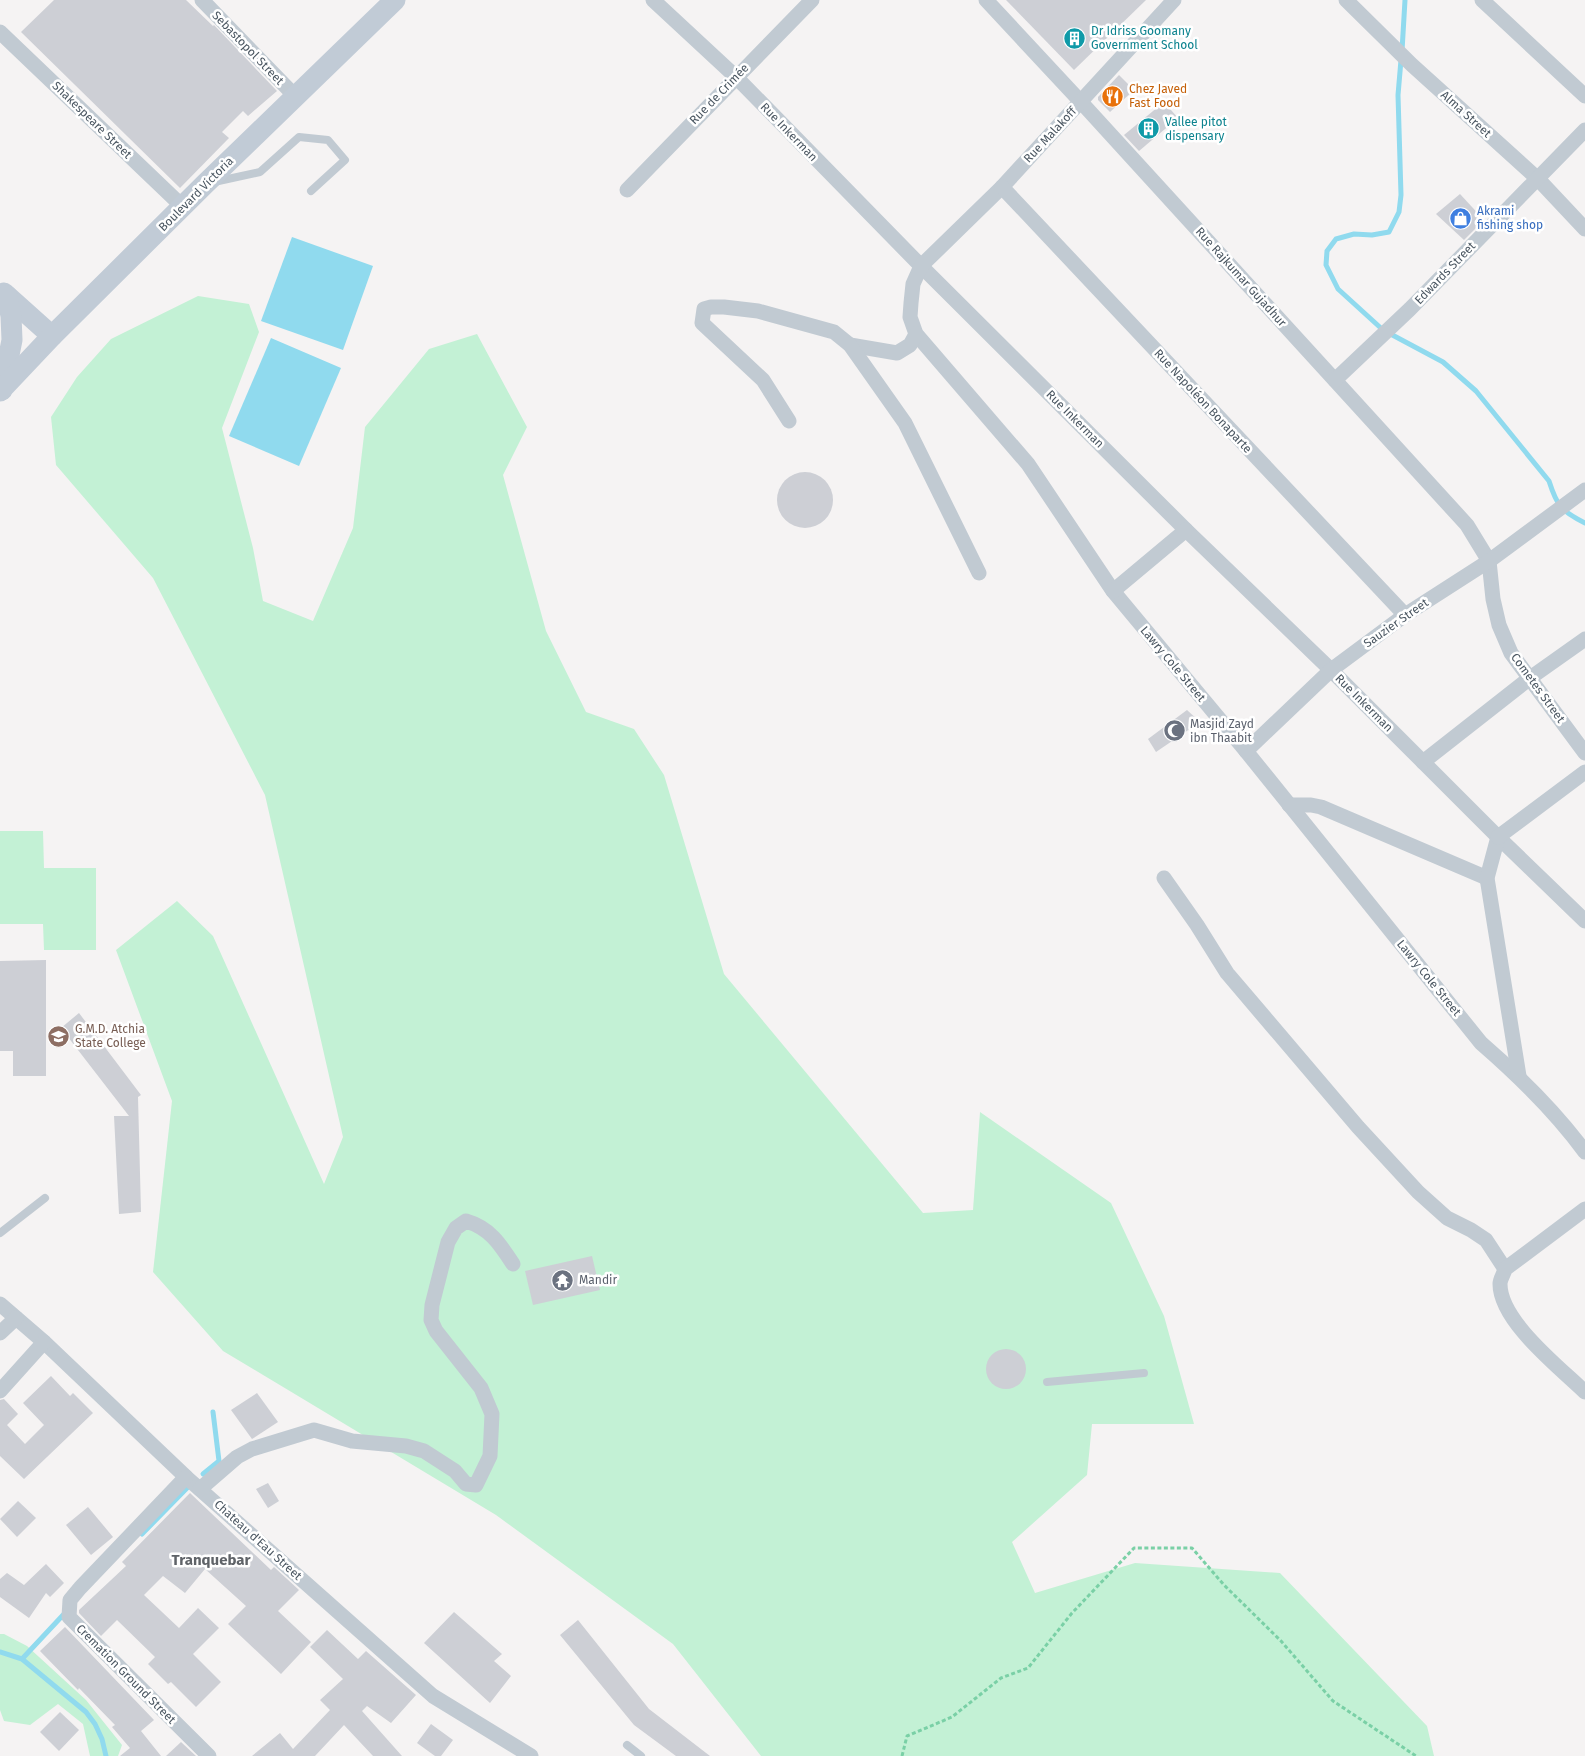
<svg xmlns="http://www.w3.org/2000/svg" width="1585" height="1756" font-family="'Fira Sans',sans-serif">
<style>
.green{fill:#c3f1d5}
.water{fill:#90daee}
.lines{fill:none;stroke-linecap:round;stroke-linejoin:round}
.stream{stroke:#90daee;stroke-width:5}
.building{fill:#cdcfd5}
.path{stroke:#7ad0a6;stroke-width:3;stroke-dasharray:4 2.5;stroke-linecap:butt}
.lane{stroke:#c1cad2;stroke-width:8}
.street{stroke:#c1cad2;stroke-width:15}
.secondary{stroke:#c1cbd6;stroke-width:21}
.labels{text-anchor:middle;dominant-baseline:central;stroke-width:5;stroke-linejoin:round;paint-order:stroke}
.culture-label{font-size:12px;fill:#0d838f;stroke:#fff;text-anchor:start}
.street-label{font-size:12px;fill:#4a5661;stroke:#fff}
.food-label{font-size:12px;fill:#c56008;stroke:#fff;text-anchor:start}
.shop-label{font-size:12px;fill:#366cbe;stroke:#fff;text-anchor:start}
.worship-label{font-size:12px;fill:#5b616d;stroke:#fff;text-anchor:start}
.education-label{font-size:12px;fill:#785e54;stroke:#fff;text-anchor:start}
.quarter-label{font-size:15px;font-weight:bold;fill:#5f6368;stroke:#fff}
</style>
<rect width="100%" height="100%" fill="#f5f3f3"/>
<!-- green -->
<g class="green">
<polygon points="198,296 249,304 259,332 222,428 253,548 263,601 313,621 353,528 365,427 429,349 477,334 527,427 503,475 546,631 586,712 634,729 664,775 724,974 923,1213 973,1210 980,1112 1111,1203 1164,1316 1194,1424 1092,1424 1087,1475 1012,1542 1035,1593 1135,1563 1280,1573 1427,1726 1434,1756 761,1756 673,1644 496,1515 223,1351 153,1272 172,1101 116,950 177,901 213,936 324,1184 343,1137 265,795 153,578 56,465 51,417 77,377 111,339"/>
<polygon points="0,831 43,831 44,868 96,868 96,950 44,950 43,924 0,924"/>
<polygon points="0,1634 4,1634 27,1646 86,1700 122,1745 118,1756 90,1756 83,1724 58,1704 30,1725 4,1721 0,1710"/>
</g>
<!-- water -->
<g class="water">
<polygon points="292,237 373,266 343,350 261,321"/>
<polygon points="271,338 341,368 299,466 229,436"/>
</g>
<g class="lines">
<!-- stream -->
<g class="stream">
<polyline points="1402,51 1405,0"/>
<path d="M1401,60L1398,95L1401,195L1399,212L1389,232L1372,235L1354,234L1336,239L1327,251L1326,265L1338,289L1383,330L1443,362L1476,391L1549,481C1557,506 1561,511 1585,523"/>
<polyline points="203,1474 219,1461 213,1412"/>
<polyline points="142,1534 189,1486"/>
<polyline points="0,1652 22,1659 86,1712 95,1724 102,1739 106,1756"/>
<polyline points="22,1659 64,1614"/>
</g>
</g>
<!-- building -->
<g class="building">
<polygon points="54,0 186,0 213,26 214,25 277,91 248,116 243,111 222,132 229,138 180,188 21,32"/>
<polygon points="1006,0 1146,0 1074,70"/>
<polygon points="1119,75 1134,90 1110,112 1098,100 1098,97"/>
<polygon points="1164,102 1178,118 1139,151 1124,135"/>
<polygon points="1460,194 1484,220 1464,240 1436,214"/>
<circle cx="805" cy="500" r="28"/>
<polygon points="1187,710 1200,722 1156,752 1148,739"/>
<polygon points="46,960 46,1076 13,1076 13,1051 0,1051 0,961"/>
<polygon points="79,1013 141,1095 138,1097 141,1212 119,1214 114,1116 129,1116 61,1028"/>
<polygon points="592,1256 600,1290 533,1305 525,1271"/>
<circle cx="1006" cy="1369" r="20"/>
<polygon points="51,1376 70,1396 73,1393 93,1413 24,1479 0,1456 0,1400 4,1399 18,1414 7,1425 25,1444 44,1425 23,1403"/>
<polygon points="257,1393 278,1422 252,1439 231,1410"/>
<polygon points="268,1483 279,1501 268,1508 256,1489"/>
<polygon points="190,1493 271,1570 274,1567 299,1590 278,1611 311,1642 281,1674 228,1624 246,1606 205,1569 185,1593 163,1576 144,1595 179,1628 198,1608 219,1628 193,1654 221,1682 196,1707 171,1682 168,1684 148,1664 155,1657 117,1620 101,1636 79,1613 79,1610 126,1566 122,1562"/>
<polygon points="18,1501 36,1518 17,1537 0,1519"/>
<polygon points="88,1507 113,1537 91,1555 66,1525"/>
<polygon points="46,1564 64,1583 50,1597 46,1593 29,1618 0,1597 0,1579 7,1573 24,1585"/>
<polygon points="454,1612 502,1654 494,1661 511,1676 490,1703 424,1643"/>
<polygon points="578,1620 649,1709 710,1756 676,1756 634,1725 560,1635"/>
<polygon points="65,1627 154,1720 141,1731 161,1756 120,1756 130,1748 112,1727 115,1725 79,1688 78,1690 40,1651"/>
<polygon points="327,1630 358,1659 366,1651 416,1695 391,1723 367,1706 362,1711 402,1756 373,1756 344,1725 315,1756 252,1756 280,1733 293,1749 330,1710 320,1700 343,1679 310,1647"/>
<polygon points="60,1712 79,1730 59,1751 40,1732"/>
<polygon points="431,1724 453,1740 441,1756 435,1756 417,1743"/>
<polygon points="181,1742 196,1756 166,1756"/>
</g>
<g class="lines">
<!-- path -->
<polyline class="path" points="902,1756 907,1736 952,1717 1001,1678 1028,1668 1072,1613 1134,1548 1192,1548 1224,1585 1281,1641 1333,1701 1416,1756"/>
<!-- lane -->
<g class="lane">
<polyline points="214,182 260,172 299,137 328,140 345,160 311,191"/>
<polyline points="0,1233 45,1198"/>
<polyline points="1047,1382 1144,1373"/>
<polyline points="627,1745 641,1756"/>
</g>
<!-- street -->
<g class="street">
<polyline points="202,0 295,96"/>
<polyline points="653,0 736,77 921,266 1186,530 1331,670 1498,837 1585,921"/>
<polyline points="986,0 1081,102 1467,525 1489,561 1493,599 1499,625 1511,653 1585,753"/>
<path d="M1174,0L1002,187L921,266L913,284L911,303L910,317L916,334L1028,464L1113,591L1246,751L1481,1043C1519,1076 1555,1111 1585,1152"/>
<polyline points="1346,0 1412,65 1538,179 1585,229"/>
<polyline points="1482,0 1585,96"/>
<polyline points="0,32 183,207"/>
<polyline points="1002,187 1405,615"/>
<polyline points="627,190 812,0"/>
<polyline points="850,345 897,353 910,345 916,334"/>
<polyline points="1335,380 1410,309 1585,130"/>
<polyline points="789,421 763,380 702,323 704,309 711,307 724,307 758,311 834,332 850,345 905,423 979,573"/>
<polyline points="1113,591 1186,530"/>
<polyline points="1246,751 1331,670 1405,615 1489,561 1585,490"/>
<polyline points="1423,762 1530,678 1585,639"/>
<polyline points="1289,805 1311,805 1321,807 1487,878"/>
<polyline points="1498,837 1487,878 1519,1076"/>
<polyline points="1498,837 1585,772"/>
<polyline points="1164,878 1197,925 1227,973 1358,1127 1418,1192 1447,1218 1471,1230 1486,1240 1505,1269"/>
<path d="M1585,1209L1505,1269C1504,1274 1500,1279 1500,1284C1500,1321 1559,1367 1585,1392"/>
<polyline points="0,1304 44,1342 186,1477 433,1696 531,1756"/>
<polyline points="0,1333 16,1318"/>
<polyline points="0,1391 44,1342"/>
<polyline points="186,1477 80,1588 70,1600 69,1617 209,1756"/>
<path d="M200,1489L237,1457L252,1449L314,1430L352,1441L406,1446L424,1451L455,1471L466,1484L476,1485L490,1456L492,1414L481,1388L436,1331L431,1320L432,1305L448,1242L456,1228L466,1221C490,1228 500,1244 513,1264"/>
</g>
<!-- secondary -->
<g class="secondary">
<polyline points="4,293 52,336"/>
<polyline points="2,390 12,340 11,316 7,296"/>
<polyline points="0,391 52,336 205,184 395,0"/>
</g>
</g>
<!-- icons -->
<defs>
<symbol id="building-disc" viewBox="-11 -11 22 22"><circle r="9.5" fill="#0f9aa8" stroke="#fff"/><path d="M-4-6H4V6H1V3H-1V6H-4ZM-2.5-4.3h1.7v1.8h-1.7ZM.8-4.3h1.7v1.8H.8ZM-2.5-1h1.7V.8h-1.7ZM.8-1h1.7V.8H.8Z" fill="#fff"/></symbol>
<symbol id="restaurant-disc" viewBox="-11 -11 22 22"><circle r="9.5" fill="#e8710a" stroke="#fff"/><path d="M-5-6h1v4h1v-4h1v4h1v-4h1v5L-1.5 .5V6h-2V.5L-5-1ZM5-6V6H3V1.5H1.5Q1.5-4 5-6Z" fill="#fff"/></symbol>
<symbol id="shop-disc" viewBox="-11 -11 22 22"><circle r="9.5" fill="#3f7fe0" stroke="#fff"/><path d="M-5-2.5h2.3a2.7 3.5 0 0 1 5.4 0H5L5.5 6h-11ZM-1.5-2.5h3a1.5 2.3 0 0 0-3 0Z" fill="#fff"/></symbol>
<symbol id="mosque-disc" viewBox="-11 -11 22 22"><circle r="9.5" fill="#6b7280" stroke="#fff"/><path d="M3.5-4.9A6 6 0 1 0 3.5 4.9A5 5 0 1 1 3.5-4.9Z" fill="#fff"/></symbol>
<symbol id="school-disc" viewBox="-11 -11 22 22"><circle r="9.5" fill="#8d6e63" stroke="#fff"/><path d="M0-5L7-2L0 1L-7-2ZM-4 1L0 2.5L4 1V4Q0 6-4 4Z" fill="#fff"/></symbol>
<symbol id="temple-disc" viewBox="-11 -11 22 22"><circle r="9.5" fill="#6b7280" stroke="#fff"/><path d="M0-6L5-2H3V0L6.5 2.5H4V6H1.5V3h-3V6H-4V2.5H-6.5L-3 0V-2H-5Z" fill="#fff"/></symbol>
</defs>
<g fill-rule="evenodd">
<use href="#building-disc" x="1062" y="26" width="25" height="25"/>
<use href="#restaurant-disc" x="1100" y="84" width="25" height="25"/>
<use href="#building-disc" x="1136" y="116" width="25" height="25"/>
<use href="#shop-disc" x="1448" y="206" width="25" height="25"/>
<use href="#mosque-disc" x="1162" y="718" width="25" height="25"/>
<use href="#school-disc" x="46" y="1024" width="25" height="25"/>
<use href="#temple-disc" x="550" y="1268" width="25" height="25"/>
</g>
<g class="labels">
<!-- culture labels -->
<g class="culture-label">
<text x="1091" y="31">Dr Idriss Goomany<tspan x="1091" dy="14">Government School</tspan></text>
<text x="1165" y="122">Vallee pitot<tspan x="1165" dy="14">dispensary</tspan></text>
</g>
<!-- street labels -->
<g class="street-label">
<text transform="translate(248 48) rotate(46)">Sebastopol Street</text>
<text transform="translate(719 94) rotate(-46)">Rue de Crimée</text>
<text transform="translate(1466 114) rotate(42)">Alma Street</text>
<text transform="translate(92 120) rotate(44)">Shakespeare Street</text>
<text transform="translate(789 132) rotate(46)">Rue Inkerman</text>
<text transform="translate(1050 135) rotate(-47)">Rue Malakoff</text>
<text transform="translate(196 194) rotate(-45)">Boulevard Victoria</text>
<text transform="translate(1445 273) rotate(-46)">Edwards Street</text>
<text transform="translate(1241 277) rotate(48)">Rue Rajkumar Gujadhur</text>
<text transform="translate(1203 401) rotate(47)">Rue Napoléon Bonaparte</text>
<text transform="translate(1075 419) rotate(45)">Rue Inkerman</text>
<text transform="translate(1396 623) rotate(-35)">Sauzier Street</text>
<text transform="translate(1173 664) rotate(50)">Lawry Cole Street</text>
<text transform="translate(1538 688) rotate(54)">Cometes Street</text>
<text transform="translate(1364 703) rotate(45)">Rue Inkerman</text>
<text transform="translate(1429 978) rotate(51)">Lawry Cole Street</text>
<text transform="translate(258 1540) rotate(42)">Chateau d'Eau Street</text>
<text transform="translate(126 1674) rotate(45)">Cremation Ground Street</text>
</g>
<!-- food labels -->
<g class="food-label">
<text x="1129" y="89">Chez Javed<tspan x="1129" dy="14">Fast Food</tspan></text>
</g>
<!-- shop labels -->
<g class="shop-label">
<text x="1477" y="211">Akrami<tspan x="1477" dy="14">fishing shop</tspan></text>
</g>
<!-- worship labels -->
<g class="worship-label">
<text x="1190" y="724">Masjid Zayd<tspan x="1190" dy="14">ibn Thaabit</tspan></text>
<text x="579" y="1280">Mandir</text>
</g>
<!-- education labels -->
<g class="education-label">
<text x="75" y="1029">G.M.D. Atchia<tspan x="75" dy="14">State College</tspan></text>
</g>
<!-- quarter labels -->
<g class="quarter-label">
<text x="211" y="1560">Tranquebar</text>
</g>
</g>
</svg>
